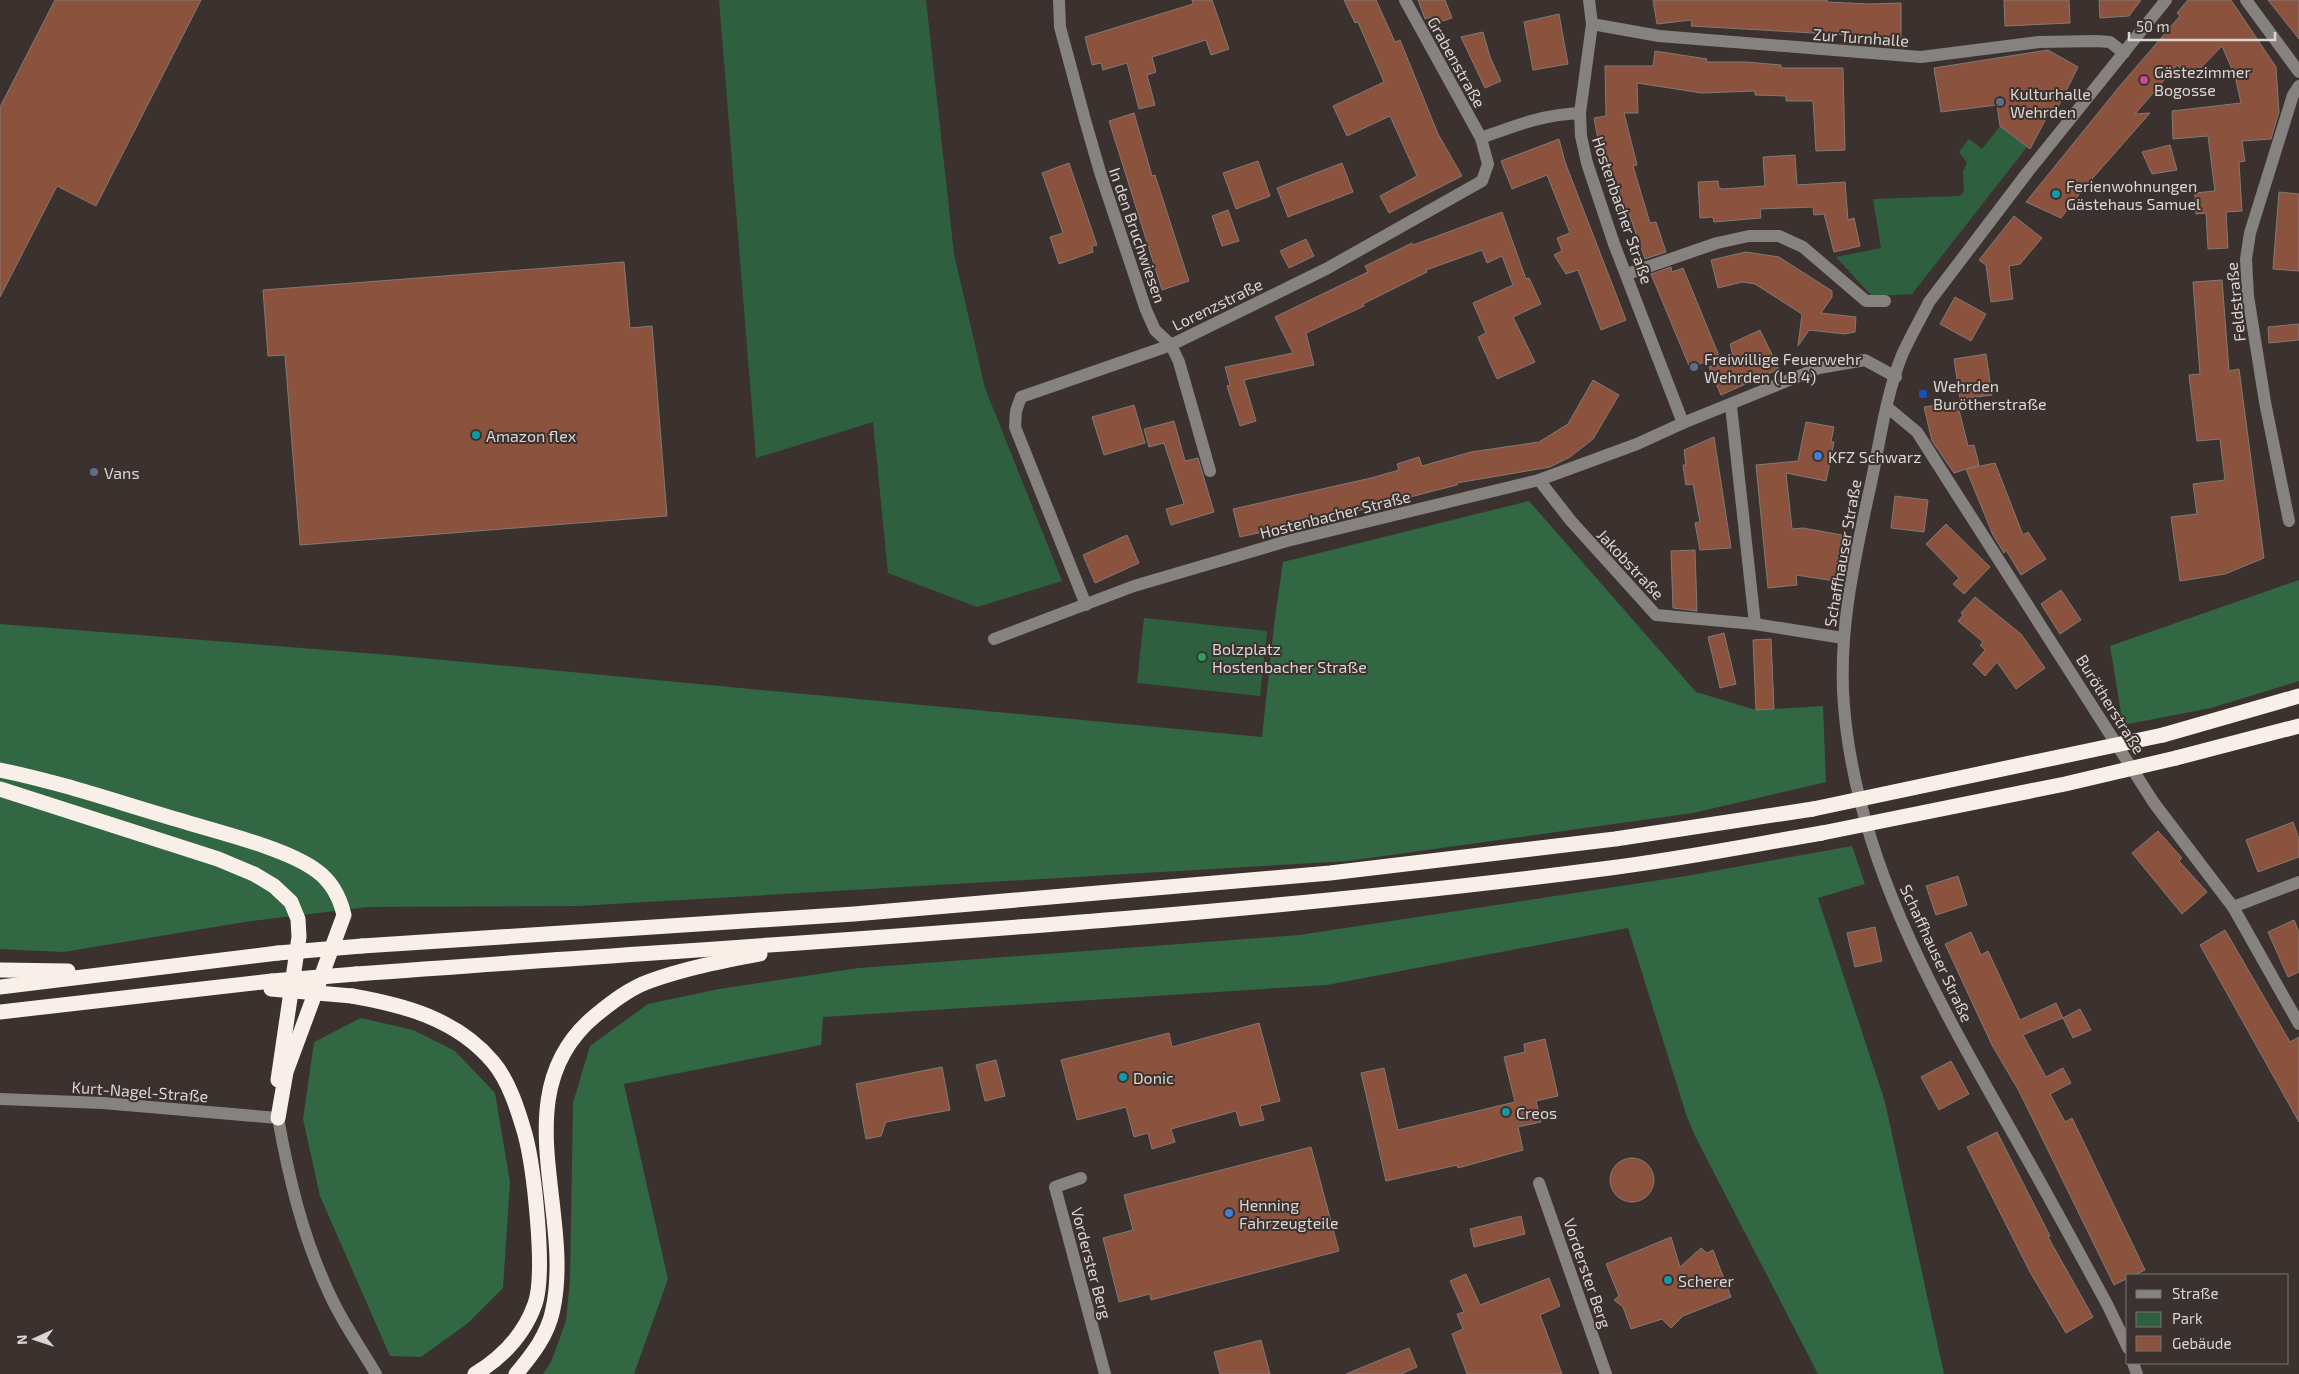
<svg xmlns="http://www.w3.org/2000/svg" width="2299" height="1374" font-family="'Exo 2',sans-serif">
<style>
.green{fill:#2e603f}
.forest{fill:#316743}
.building{fill:#8b523d;stroke:#837975}
.lines{fill:none;stroke-linecap:round;stroke-linejoin:round}
.minor{stroke:#86827f;stroke-width:12}
.highway{stroke:#f8efe8;stroke-width:15}
.highway-bridge{stroke:#f8efe8;stroke-width:15}
.hotel-dot{fill:#d1479c;stroke:#3b322f;stroke-width:2}
.service-dot{fill:#5c6f8a;stroke:#3b322f;stroke-width:2}
.culture-dot{fill:#0f9aa8;stroke:#3b322f;stroke-width:2}
.transit-dot{fill:#1a4fb4;stroke:#3b322f;stroke-width:2}
.shop-dot{fill:#3f7fe0;stroke:#3b322f;stroke-width:2}
.leisure-dot{fill:#2e9e5b;stroke:#3b322f;stroke-width:2}
.labels{text-anchor:middle;dominant-baseline:central;stroke-width:4;stroke-linejoin:round;paint-order:stroke}
.street-label{font-size:16px;fill:#dbd5d3;stroke:#3b322f}
.poi-label{font-size:16px;fill:#dbd5d3;stroke:#3b322f;text-anchor:start}
</style>
<rect width="100%" height="100%" fill="#3b322f"/>
<!-- green -->
<g class="green">
<polygon points="719,0 926,0 954,254 985,388 1062,581 977,607 888,573 873,422 756,458"/>
<polygon points="2000,126 2027,147 1912,294 1872,296 1836,257 1881,248 1873,199 1960,196 1964,191 1963,171 1967,163 1959,152 1969,139 1982,149"/>
<polygon points="1144,618 1267,631 1260,696 1137,683"/>
</g>
<!-- forest -->
<g class="forest">
<polygon points="1529,501 1696,692 1756,710 1823,706 1826,782 1693,813 1348,861 578,906 368,907 251,921 63,952 0,949 0,624 390,655 1262,737 1274,625 1283,562"/>
<polygon points="2299,580 2299,681 2211,708 2123,725 2110,646"/>
<polygon points="1852,846 1865,884 1818,898 1885,1102 1944,1374 1818,1374 1695,1136 1686,1114 1628,928 1327,985 823,1017 821,1045 624,1084 668,1279 634,1374 543,1374 551,1362 566,1321 570,1280 573,1103 590,1046 648,1004 719,989 859,968 1299,935 1686,876"/>
<polygon points="361,1018 413,1030 455,1051 495,1093 510,1182 503,1288 468,1323 421,1357 390,1356 320,1196 303,1119 314,1042"/>
</g>
<!-- building -->
<g class="building">
<polygon points="55,0 201,0 96,206 57,186 0,297 0,107"/>
<polygon points="1192,0 1212,0 1229,49 1211,55 1206,40 1152,57 1156,72 1147,75 1155,105 1139,109 1127,63 1103,70 1101,63 1092,65 1085,37 1193,4"/>
<polygon points="1344,0 1376,0 1395,42 1400,40 1438,134 1462,176 1389,213 1380,196 1417,176 1390,116 1347,136 1333,106 1384,82 1358,22 1355,23"/>
<polygon points="1418,0 1445,0 1452,18 1433,24 1431,17 1425,19"/>
<polygon points="1653,0 1827,0 1827,2 1869,4 1901,3 1901,38 1691,26 1692,20 1657,24"/>
<polygon points="2004,0 2069,0 2070,23 2005,26"/>
<polygon points="2099,0 2141,0 2129,16 2100,18"/>
<polygon points="2188,0 2231,0 2276,67 2279,112 2271,139 2242,141 2245,161 2239,162 2242,211 2226,212 2228,248 2208,249 2206,213 2196,214 2195,193 2215,191 2208,136 2173,139 2172,111 2241,103 2235,76 2222,46 2191,78 2177,65 2135,114 2150,113 2084,188 2061,218 2026,202 2119,87 2180,16 2177,13"/>
<polygon points="2268,0 2299,0 2299,39"/>
<polygon points="1559,14 1568,64 1533,70 1524,22"/>
<polygon points="1483,32 1490,57 1501,81 1485,88 1461,37"/>
<polygon points="2048,50 2078,67 2056,111 2051,109 2030,149 2000,126 1997,105 1941,112 1934,68"/>
<polygon points="1655,51 1707,59 1706,62 1746,62 1781,65 1781,68 1843,68 1845,150 1816,151 1813,101 1786,101 1786,96 1755,95 1755,91 1702,93 1637,83 1638,113 1624,113 1637,165 1633,166 1650,223 1656,222 1666,252 1645,259 1627,208 1618,211 1601,155 1594,118 1606,116 1605,66 1653,66"/>
<polygon points="1134,113 1152,176 1155,175 1189,281 1162,290 1109,121"/>
<polygon points="1559,139 1565,162 1626,320 1601,330 1578,270 1566,274 1554,255 1562,251 1557,238 1570,233 1547,175 1512,189 1501,161"/>
<polygon points="2170,145 2177,170 2152,174 2142,152"/>
<polygon points="1795,155 1797,185 1845,182 1848,220 1854,218 1860,246 1834,252 1824,214 1814,215 1813,207 1760,209 1761,218 1714,222 1713,217 1700,218 1698,182 1718,181 1719,188 1723,189 1765,186 1763,157"/>
<polygon points="1258,161 1270,196 1236,209 1223,173"/>
<polygon points="1069,163 1097,245 1092,246 1093,252 1059,264 1050,237 1063,233 1042,173"/>
<polygon points="1342,163 1353,192 1288,217 1277,188"/>
<polygon points="2279,192 2299,194 2299,271 2273,269"/>
<polygon points="1228,210 1239,241 1222,246 1212,216"/>
<polygon points="1502,212 1526,279 1529,278 1541,304 1513,317 1535,362 1497,379 1478,337 1486,333 1473,303 1513,285 1502,256 1487,263 1482,250 1426,270 1427,272 1363,304 1364,306 1306,333 1314,365 1244,380 1256,421 1240,426 1227,386 1230,385 1225,367 1293,353 1275,317 1368,272 1365,266 1412,243 1413,245"/>
<polygon points="2014,216 2042,238 2020,264 2009,266 2013,299 1991,302 1986,265 1979,260"/>
<polygon points="1306,239 1314,256 1289,268 1280,251"/>
<polygon points="1746,252 1779,257 1832,291 1832,297 1821,313 1856,317 1855,332 1845,334 1809,330 1798,346 1802,314 1755,284 1742,282 1718,288 1711,260"/>
<polygon points="624,262 630,328 652,326 667,516 300,545 285,355 268,356 263,290"/>
<polygon points="1671,267 1672,272 1683,268 1719,356 1690,368 1651,274"/>
<polygon points="2222,280 2229,371 2239,369 2264,558 2225,574 2180,581 2171,517 2197,514 2193,484 2225,480 2220,439 2197,441 2189,375 2200,374 2193,282"/>
<polygon points="1955,297 1986,314 1971,341 1940,324"/>
<polygon points="2299,324 2299,340 2269,343 2268,327"/>
<polygon points="1760,330 1779,369 1721,395 1709,367 1734,359 1730,344"/>
<polygon points="1986,354 1992,395 1960,399 1954,359"/>
<polygon points="1593,380 1619,395 1593,439 1570,457 1550,467 1457,483 1457,485 1437,490 1353,512 1240,537 1233,509 1371,478 1399,470 1397,464 1419,457 1422,466 1471,452 1539,442 1568,424"/>
<polygon points="1957,402 1968,446 1974,445 1979,465 1954,473 1932,441 1924,407"/>
<polygon points="1134,405 1145,443 1104,455 1092,417"/>
<polygon points="1174,421 1185,461 1198,458 1214,512 1171,525 1166,509 1184,504 1164,443 1149,447 1144,429"/>
<polygon points="1806,422 1834,427 1831,442 1834,442 1826,481 1786,473 1792,529 1803,528 1842,535 1835,581 1796,575 1797,585 1768,588 1756,465 1798,461"/>
<polygon points="1714,437 1731,548 1700,550 1695,523 1700,522 1693,484 1686,485 1683,465 1686,465 1684,450"/>
<polygon points="1995,463 2023,535 2028,532 2046,559 2021,575 2006,550 2004,553 1993,535 1966,469"/>
<polygon points="1895,496 1928,500 1924,532 1891,528"/>
<polygon points="1946,524 1990,567 1964,594 1953,584 1959,578 1926,544"/>
<polygon points="1127,535 1139,563 1095,583 1083,555"/>
<polygon points="1695,550 1697,611 1673,608 1671,551"/>
<polygon points="2061,590 2081,620 2060,634 2041,604"/>
<polygon points="1975,597 2021,634 2045,668 2016,689 1997,662 1985,676 1973,664 1985,650 1980,645 1983,642 1958,621 1963,615 1961,613"/>
<polygon points="1724,633 1736,684 1720,688 1708,637"/>
<polygon points="1771,639 1774,709 1756,710 1753,640"/>
<polygon points="2293,822 2299,839 2299,857 2258,872 2246,840"/>
<polygon points="2158,831 2182,858 2179,861 2207,892 2182,914 2132,853"/>
<polygon points="1958,876 1967,905 1936,915 1926,886"/>
<polygon points="2294,920 2299,932 2299,972 2288,977 2268,932"/>
<polygon points="1875,927 1882,961 1855,967 1847,933"/>
<polygon points="2225,930 2290,1042 2299,1037 2299,1122 2200,945"/>
<polygon points="1971,932 1981,955 1988,951 2020,1020 2056,1003 2063,1018 2023,1035 2046,1077 2063,1068 2071,1083 2050,1094 2065,1122 2072,1118 2145,1270 2134,1275 2128,1275 2128,1278 2114,1285 2019,1091 1992,1045 1945,944"/>
<polygon points="2080,1009 2091,1030 2073,1038 2063,1018"/>
<polygon points="1259,1023 1280,1101 1260,1106 1264,1120 1240,1126 1236,1111 1171,1129 1175,1142 1152,1149 1148,1133 1134,1137 1126,1107 1077,1120 1061,1060 1169,1033 1172,1047"/>
<polygon points="1545,1039 1558,1096 1536,1101 1541,1122 1518,1127 1523,1150 1458,1168 1457,1165 1386,1181 1361,1073 1384,1068 1398,1130 1515,1102 1504,1057 1525,1052 1524,1044"/>
<polygon points="996,1060 1005,1096 985,1101 976,1065"/>
<polygon points="1951,1061 1969,1094 1939,1110 1921,1077"/>
<polygon points="942,1067 950,1110 886,1122 881,1136 866,1139 856,1084"/>
<polygon points="1997,1132 2050,1236 2048,1237 2093,1317 2066,1333 2030,1272 1967,1147"/>
<polygon points="1311,1147 1339,1251 1151,1300 1150,1294 1119,1302 1103,1238 1133,1230 1124,1195"/>
<circle cx="1632" cy="1180" r="22"/>
<polygon points="1521,1216 1525,1234 1474,1247 1470,1229"/>
<polygon points="1671,1237 1680,1267 1701,1248 1707,1253 1713,1250 1731,1297 1683,1316 1671,1328 1662,1319 1631,1329 1623,1307 1614,1300 1619,1296 1606,1264"/>
<polygon points="1466,1274 1480,1305 1549,1278 1560,1306 1540,1315 1562,1374 1467,1374 1452,1334 1463,1329 1457,1314 1464,1312 1450,1281"/>
<polygon points="1261,1340 1270,1374 1220,1374 1214,1352"/>
<polygon points="1409,1348 1417,1367 1401,1374 1346,1374"/>
</g>
<g class="lines">
<!-- minor -->
<g class="minor">
<polyline points="1059,0 1060,27 1085,120 1100,172 1146,310 1155,330 1171,345 1179,362 1210,471"/>
<polyline points="1405,0 1481,138"/>
<polyline points="1589,0 1592,24 1580,113 1581,136 1587,163 1614,244 1683,423"/>
<polyline points="2246,0 2299,72"/>
<polyline points="1592,24 1659,36 1921,57 2039,42 2096,41 2110,42 2124,53"/>
<polyline points="1627,274 1717,243 1749,236 1779,236 1803,247 1866,301 1885,301"/>
<polyline points="1731,406 1755,624"/>
<polyline points="1887,407 1917,432 2154,803 2233,907 2299,1024"/>
<polyline points="1539,480 1571,521 1656,615 1755,624 1843,638"/>
<polyline points="2289,521 2265,402 2248,296 2246,259 2250,233 2293,95 2299,86"/>
<path d="M1086,605L1015,427L1016,411L1021,397L1171,345L1326,269L1482,181L1488,164L1481,138C1517,125 1541,115 1580,113"/>
<polyline points="994,639 1134,586 1287,541 1539,480 1637,444 1683,423 1819,368 1865,360 1896,377"/>
<polyline points="2233,907 2299,882"/>
<path d="M0,1099L103,1103L278,1118C289,1179 303,1238 330,1295C342,1322 361,1348 376,1374"/>
<polyline points="1081,1178 1055,1187 1105,1374"/>
<polyline points="1539,1183 1606,1374"/>
<path d="M2128,1348L2108,1306C2074,1243 2039,1179 2003,1116C1931,989 1856,855 1844,706C1838,636 1853,566 1868,497C1879,450 1884,400 1902,355C1910,337 1920,320 1929,302L2027,173L2166,0"/>
<polyline points="2133,1363 2137,1374"/>
</g>
<!-- highway -->
<g class="highway">
<polyline points="2163,735 2299,696"/>
<polyline points="2176,758 2299,726"/>
<path d="M0,770C60,782 120,803 179,820C217,832 287,848 317,871C332,882 340,898 344,915L286,1072L278,1118"/>
<polyline points="0,789 218,859 254,874 274,886 291,902 298,919 299,937 278,1080"/>
<polyline points="362,946 854,914 1330,873 1615,839 1813,809"/>
<polyline points="0,970 68,971"/>
<path d="M356,974C774,943 1195,922 1610,868C1681,859 1752,845 1822,833"/>
<polyline points="0,987 278,953"/>
<path d="M352,996C404,1005 457,1019 493,1062C509,1081 518,1110 525,1134C534,1168 546,1273 535,1304C524,1335 503,1357 475,1374"/>
<polyline points="0,1012 272,981"/>
<path d="M516,1374C532,1355 548,1335 553,1309C574,1210 502,1092 596,1015C612,1002 630,988 650,981C686,968 723,961 760,954"/>
</g>
<!-- highway-bridge -->
<g class="highway-bridge">
<polyline points="1813,809 2163,735"/>
<polyline points="1822,833 2065,784 2176,758"/>
<polyline points="278,953 362,946"/>
<polyline points="272,981 356,974"/>
<polyline points="271,989 352,996"/>
</g>
</g>
<!-- markers -->
<circle class="hotel-dot" cx="2144" cy="80" r="5"/>
<g class="service-dot">
<circle cx="2000" cy="102" r="5"/>
<circle cx="1694" cy="367" r="5"/>
<circle cx="94" cy="472" r="5"/>
</g>
<g class="culture-dot">
<circle cx="2056" cy="194" r="5"/>
<circle cx="476" cy="435" r="5"/>
<circle cx="1123" cy="1077" r="5"/>
<circle cx="1506" cy="1112" r="5"/>
<circle cx="1668" cy="1280" r="5"/>
</g>
<rect class="transit-dot" x="1918" y="389" width="10" height="10" rx="2.5"/>
<g class="shop-dot">
<circle cx="1818" cy="456" r="5"/>
<circle cx="1229" cy="1213" r="5"/>
</g>
<circle class="leisure-dot" cx="1202" cy="657" r="5"/>
<g class="labels">
<!-- street labels -->
<g class="street-label">
<text transform="translate(1861 37) rotate(4)">Zur Turnhalle</text>
<text transform="translate(1457 62) rotate(61)">Grabenstraße</text>
<text transform="translate(1623 210) rotate(71)">Hostenbacher Straße</text>
<text transform="translate(1138 235) rotate(71)">In den Bruchwiesen</text>
<text transform="translate(2235 302) rotate(-96)">Feldstraße</text>
<text transform="translate(1217 304) rotate(-26)">Lorenzstraße</text>
<text transform="translate(1335 514) rotate(-14)">Hostenbacher Straße</text>
<text transform="translate(1842 553) rotate(-80)">Schaffhauser Straße</text>
<text transform="translate(1631 564) rotate(47)">Jakobstraße</text>
<text transform="translate(2111 704) rotate(58)">Burötherstraße</text>
<text transform="translate(1937 953) rotate(65)">Schaffhauser Straße</text>
<text transform="translate(140 1091) rotate(4)">Kurt-Nagel-Straße</text>
<text transform="translate(1092 1263) rotate(75)">Vorderster Berg</text>
<text transform="translate(1588 1273) rotate(71)">Vorderster Berg</text>
</g>
<!-- poi labels -->
<g class="poi-label">
<text x="2154" y="71">Gästezimmer<tspan x="2154" dy="18">Bogosse</tspan></text>
<text x="2010" y="93">Kulturhalle<tspan x="2010" dy="18">Wehrden</tspan></text>
<text x="2066" y="185">Ferienwohnungen<tspan x="2066" dy="18">Gästehaus Samuel</tspan></text>
<text x="1704" y="358">Freiwillige Feuerwehr<tspan x="1704" dy="18">Wehrden (LB 4)</tspan></text>
<text x="1933" y="385">Wehrden<tspan x="1933" dy="18">Burötherstraße</tspan></text>
<text x="486" y="435">Amazon flex</text>
<text x="1828" y="456">KFZ Schwarz</text>
<text x="104" y="472">Vans</text>
<text x="1212" y="648">Bolzplatz<tspan x="1212" dy="18">Hostenbacher Straße</tspan></text>
<text x="1133" y="1077">Donic</text>
<text x="1516" y="1112">Creos</text>
<text x="1239" y="1204">Henning<tspan x="1239" dy="18">Fahrzeugteile</tspan></text>
<text x="1678" y="1280">Scherer</text>
</g>
</g>
<!-- legend -->
<rect x="2126" y="1274" width="162" height="90" fill="#3b322f" stroke="#7b7371"/>
<rect x="2136" y="1290" width="25" height="8" fill="#86827f" stroke="#7b7371"/>
<text x="2172" y="1299" font-size="15" fill="#dbd5d3">Straße</text>
<rect x="2136" y="1312" width="25" height="15" fill="#2e603f" stroke="#7b7371"/>
<text x="2172" y="1324" font-size="15" fill="#dbd5d3">Park</text>
<rect x="2136" y="1336" width="25" height="15" fill="#8b523d" stroke="#7b7371"/>
<text x="2172" y="1349" font-size="15" fill="#dbd5d3">Gebäude</text>
<!-- north arrow -->
<g transform="translate(35 1339) rotate(267)" stroke="#3b322f" stroke-width="4" paint-order="stroke">
<path d="M0-4L9 19L0 12L-9 19Z" fill="#dbd5d3"/>
<text y="-8" font-size="14" font-weight="bold" text-anchor="middle" fill="#dbd5d3">N</text>
</g>
<!-- scale -->
<path d="M2129 32v8h146v-8" fill="none" stroke="#dbd5d3" stroke-width="2.5"/>
<text x="2136" y="32" font-size="15" fill="#dbd5d3" stroke="#3b322f" stroke-width="4" paint-order="stroke">50 m</text>
</svg>
